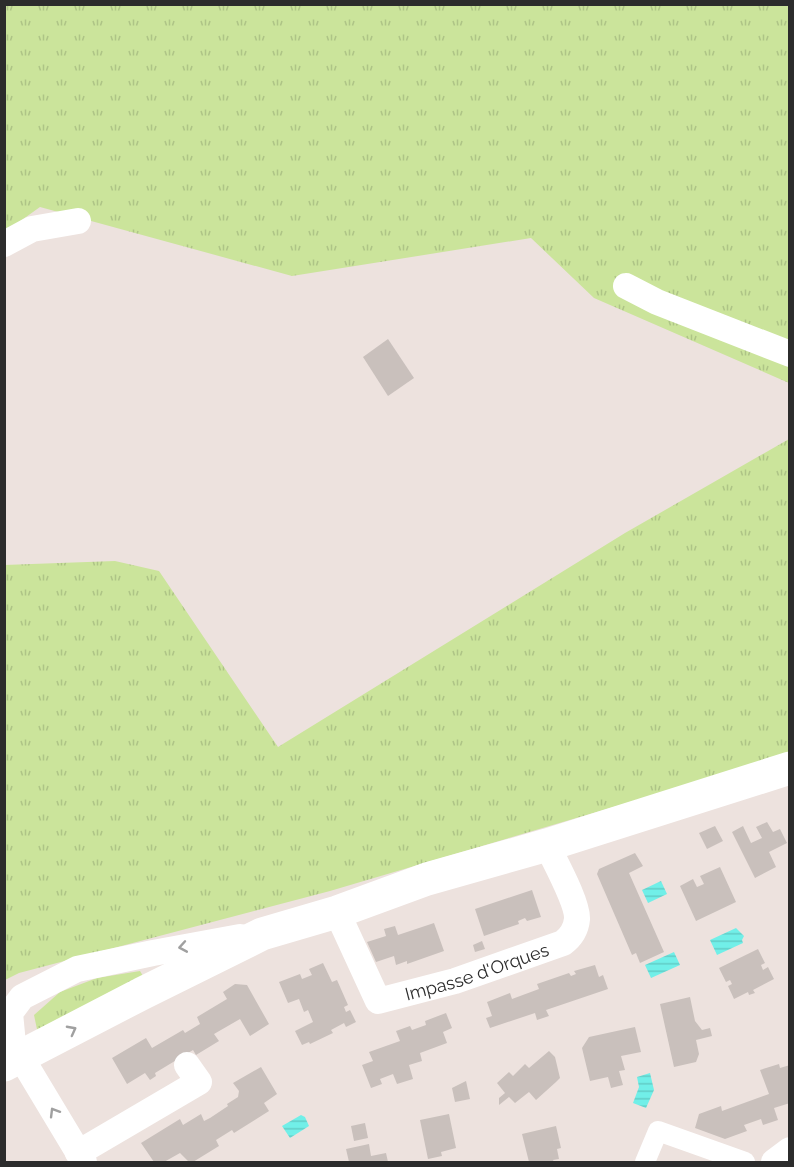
<svg xmlns="http://www.w3.org/2000/svg" width="794" height="1167" font-family="Raleway,sans-serif">
<style>
.grass{fill:url(#grass-tufts)}
.water{fill:url(#water-rules)}
.building{fill:#c9c0bc}
.lines{fill:none;stroke-linecap:round;stroke-linejoin:round}
.pedestrian{stroke:#fff;stroke-width:20}
.minor{stroke:#fff;stroke-width:26}
.tertiary{stroke:#fff;stroke-width:33}
.oneway{stroke:#a0a0a0}
.labels{text-anchor:middle;dominant-baseline:central;stroke-width:4.5;stroke-linejoin:round;paint-order:stroke}
.street-label{font-size:18px;fill:#2c2c2c;stroke:#fff}
</style>
<defs>
<pattern id="grass-tufts" width="24" height="20" patternUnits="userSpaceOnUse" patternTransform="scale(1.5)"><rect width="24" height="20" fill="#cbe49b"/><path d="M3 7l-1-3M5 7V3M7 7l1-3M15 17l-1-3M17 17v-4M19 17l1-3" fill="none" stroke="#aec486"/></pattern>
<pattern id="water-rules" width="6" height="5" patternUnits="userSpaceOnUse" patternTransform="scale(1.5)"><rect width="6" height="5" fill="#71efe8"/><path d="M0 2.5h6" fill="none" stroke="#62cdc7"/></pattern>
</defs>
<rect width="100%" height="100%" fill="#ede2de"/>
<!-- grass -->
<g class="grass">
<polygon points="5,5 789,5 789,383 594,298 531,238 292,276 40,207 5,232"/>
<polygon points="789,439 789,755 330,891 19,973 5,980 4,565 115,561 159,571 278,747 625,533"/>
<polygon points="140,971 146,981 38,1034 34,1015 60,992 97,978"/>
</g>
<!-- water -->
<g class="water">
<polygon points="661,881 667,894 648,903 642,890"/>
<polygon points="736,928 744,936 742,940 743,943 717,955 710,940"/>
<polygon points="674,952 680,965 651,978 645,965"/>
<polygon points="650,1073 654,1090 646,1108 633,1103 639,1087 637,1077"/>
<polygon points="301,1115 305,1117 309,1126 290,1138 282,1126"/>
</g>
<!-- building -->
<g class="building">
<polygon points="388,339 414,378 388,396 363,357"/>
<polygon points="767,822 773,832 780,829 787,843 769,852 776,867 755,878 732,832 743,826 751,843 762,838 756,827"/>
<polygon points="715,826 723,841 707,849 699,833"/>
<polygon points="635,853 643,866 629,873 664,952 640,963 636,953 632,955 597,874 599,869"/>
<polygon points="720,867 736,902 696,921 680,886 693,879 697,887 704,884 700,876"/>
<polygon points="532,890 541,917 527,921 525,918 518,921 519,924 484,936 475,909"/>
<polygon points="434,923 444,951 407,964 407,961 396,965 394,956 376,962 367,942 386,936 384,929 395,926 398,935"/>
<polygon points="482,941 485,949 475,952 473,945"/>
<polygon points="758,949 765,963 761,965 763,970 768,967 774,979 753,990 755,993 749,995 748,992 734,999 728,986 732,984 730,980 726,982 719,968"/>
<polygon points="323,963 332,982 337,980 348,1005 344,1007 346,1012 350,1010 356,1022 346,1027 344,1023 331,1030 333,1033 310,1044 309,1042 302,1045 295,1031 313,1022 308,1010 304,1012 299,999 288,1003 279,982 300,974 302,979 312,975 309,969"/>
<polygon points="595,965 599,977 603,975 608,989 546,1010 549,1016 537,1020 535,1013 490,1028 486,1018 492,1016 487,1002 510,993 512,999 539,989 537,984 569,973 571,976 576,974 574,971"/>
<polygon points="235,984 247,985 269,1024 250,1036 240,1019 214,1034 219,1041 196,1055 193,1050 155,1073 156,1076 150,1080 145,1073 127,1084 112,1058 146,1038 152,1048 183,1030 185,1033 200,1024 197,1017 227,999 223,992"/>
<polygon points="690,997 695,1021 702,1030 710,1028 712,1036 696,1040 699,1054 696,1062 674,1067 660,1004"/>
<polygon points="446,1013 452,1028 443,1032 447,1043 420,1053 422,1061 409,1065 413,1079 397,1084 393,1074 380,1079 382,1084 371,1088 362,1065 373,1061 369,1052 400,1041 396,1031 410,1026 412,1030 426,1025 425,1021"/>
<polygon points="635,1027 641,1052 621,1056 625,1070 619,1071 623,1085 611,1088 608,1077 590,1081 582,1048 589,1037"/>
<polygon points="549,1051 555,1057 560,1078 556,1082 536,1100 529,1092 515,1103 509,1097 499,1105 499,1098 505,1093 497,1083 509,1072 513,1076 525,1064 529,1068"/>
<polygon points="779,1064 780,1068 790,1065 790,1103 774,1108 778,1120 763,1125 761,1119 744,1125 747,1131 725,1139 695,1128 699,1114 721,1106 722,1111 769,1094 760,1070"/>
<polygon points="261,1067 277,1094 264,1103 269,1111 234,1133 232,1130 216,1140 219,1146 193,1162 189,1162 180,1153 164,1162 154,1162 141,1143 180,1119 183,1125 201,1114 204,1121 210,1118 228,1106 227,1104 238,1097 239,1091 233,1083"/>
<polygon points="466,1081 470,1099 455,1102 452,1088"/>
<polygon points="449,1114 456,1148 441,1152 442,1156 428,1159 420,1120"/>
<polygon points="365,1123 368,1138 354,1141 351,1126"/>
<polygon points="556,1126 561,1148 557,1149 559,1159 553,1160 554,1162 529,1162 522,1134"/>
<polygon points="369,1144 371,1156 386,1153 388,1162 349,1162 346,1149"/>
</g>
<g class="lines">
<!-- pedestrian -->
<polyline class="pedestrian" points="645,1162 658,1131 745,1162"/>
<!-- minor -->
<g class="minor">
<polyline points="4,244 32,229 78,221"/>
<polyline points="626,286 657,302 790,354"/>
<path id="s1" d="M337,912L378,1001L455,981L563,943C571,937 576,930 577,919C578,903 555,862 547,845"/>
<polyline points="78,1153 199,1082 187,1065"/>
<polyline points="84,1162 13,1044 10,1013 22,997 77,969 153,953 240,937"/>
<polyline points="774,1162 790,1150"/>
</g>
<!-- tertiary -->
<polyline class="tertiary" points="4,1065 143,993 262,934 337,912 427,879 547,845 790,768"/>
</g>
<!-- one-way arrows -->
<defs><path id="oneway-chevron" d="M-2-3.5L2.5 0L-2 3.5" fill="none" stroke-width="1.6" stroke-linecap="round" stroke-linejoin="round" transform="scale(1.5)"/></defs>
<g class="oneway">
<use href="#oneway-chevron" transform="translate(183 947) rotate(170)"/>
<use href="#oneway-chevron" transform="translate(72 1030) rotate(-28)"/>
<use href="#oneway-chevron" transform="translate(54 1112) rotate(-121)"/>
</g>
<g class="labels">
<!-- street labels -->
<g class="street-label">
<text stroke="none"><textPath href="#s1" startOffset="201">Impasse d'Orques</textPath></text>
</g>
</g>
<!-- border -->
<rect width="794" height="1167" fill="none" stroke="#2c2c2c" stroke-width="12"/>
</svg>
